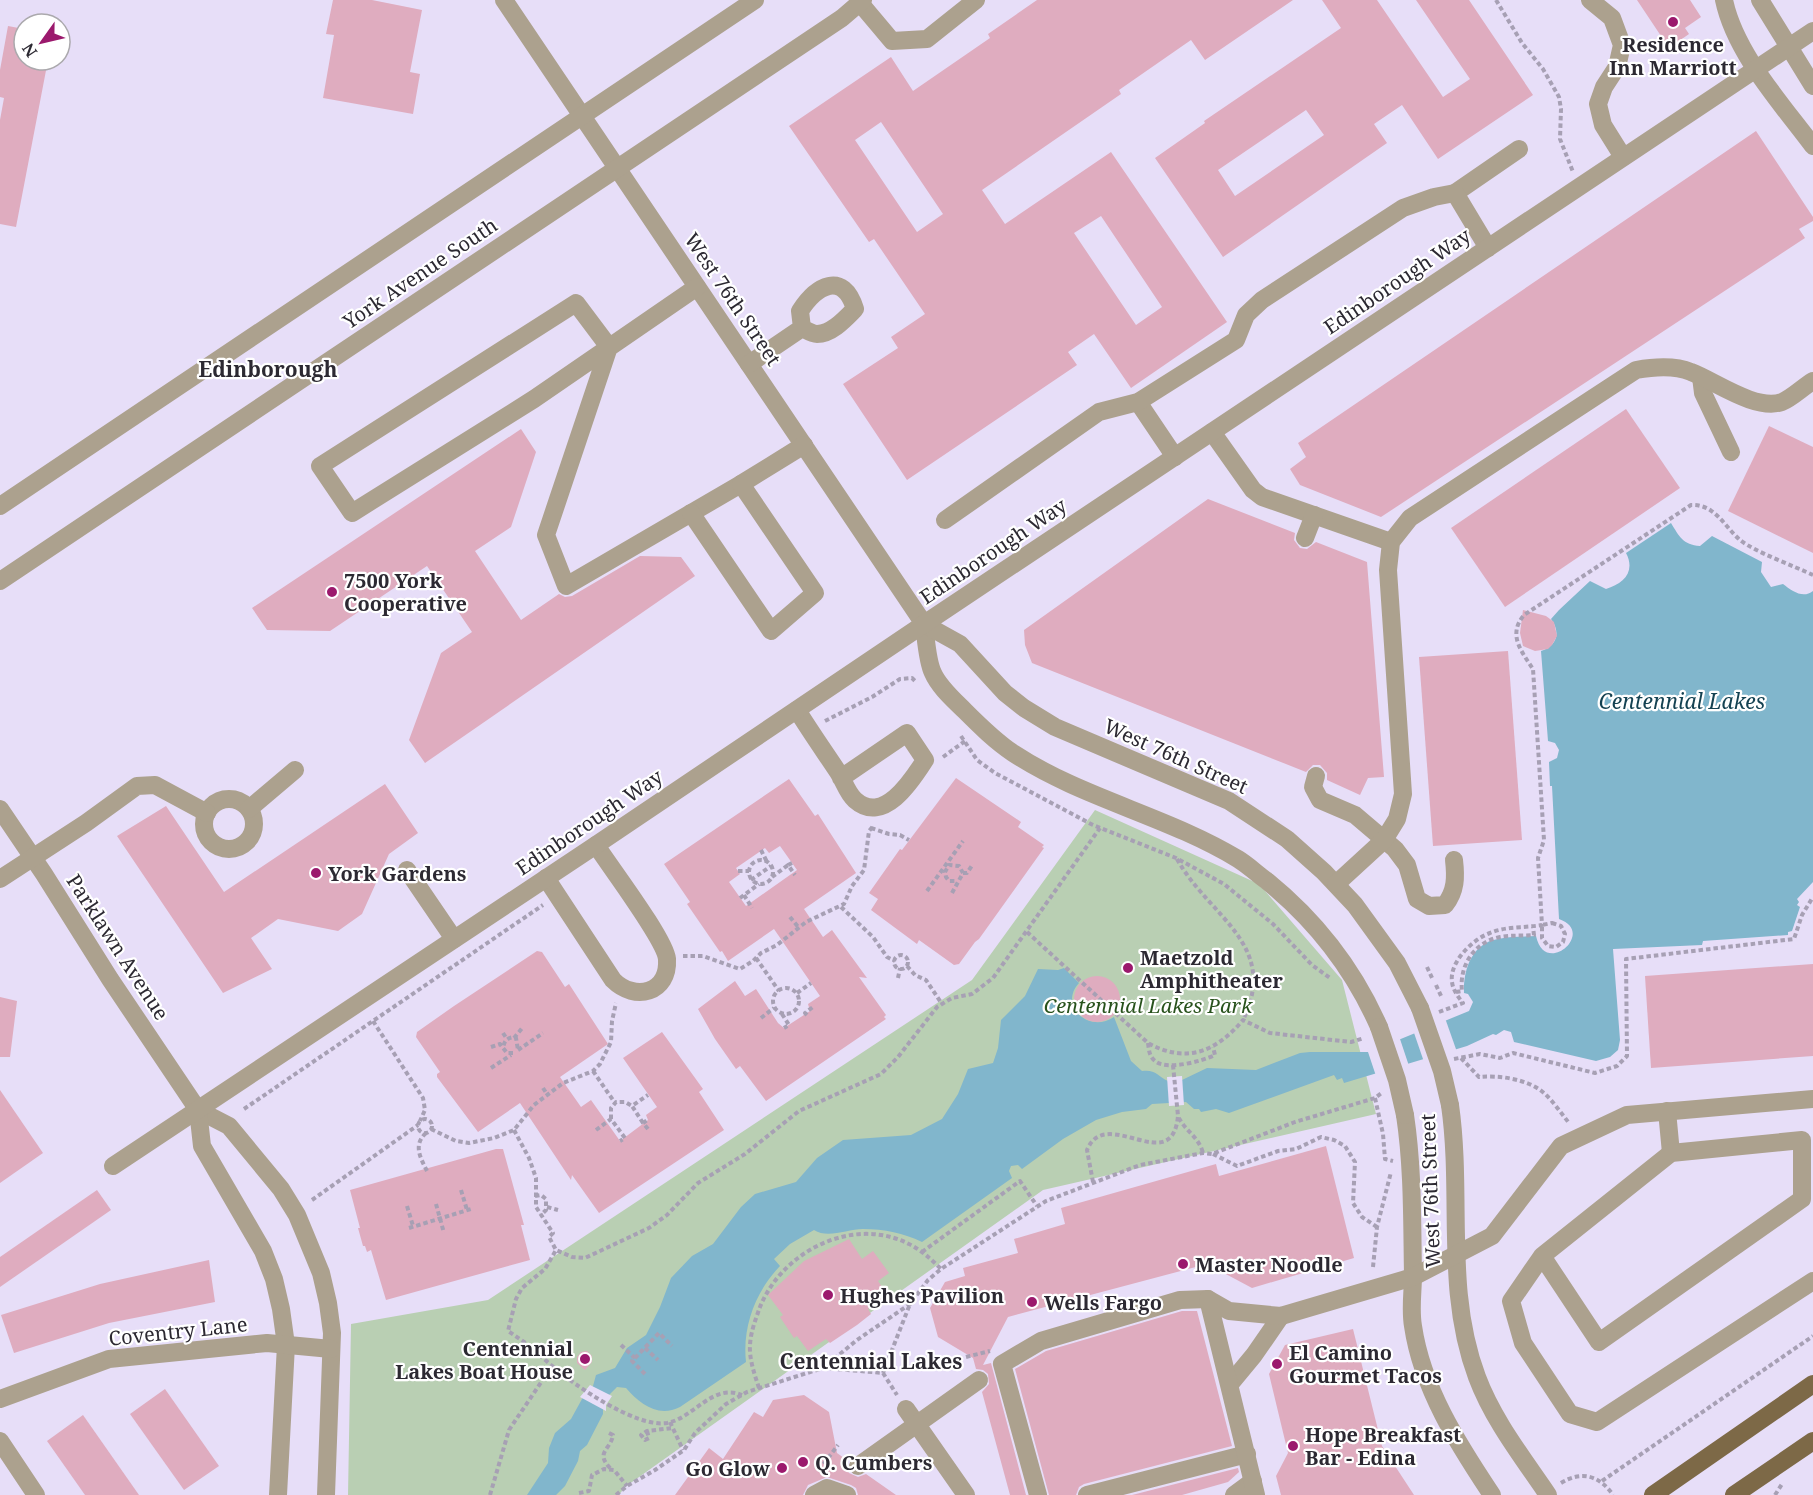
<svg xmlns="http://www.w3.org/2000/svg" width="1813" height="1495" font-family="'Noto Serif',serif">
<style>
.green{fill:#b9cfb3}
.water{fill:#81b6cc}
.pier{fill:#e7def8}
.building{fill:#dfacbf;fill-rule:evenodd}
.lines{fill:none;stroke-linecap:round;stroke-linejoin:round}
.path{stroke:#a7a0b4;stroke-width:4;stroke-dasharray:4.5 3;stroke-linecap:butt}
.minor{stroke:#aca18e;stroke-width:18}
.major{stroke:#7d6947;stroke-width:18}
.minor-bridge{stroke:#aca18e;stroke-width:18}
.poi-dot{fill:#9b196d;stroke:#fff;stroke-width:2}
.labels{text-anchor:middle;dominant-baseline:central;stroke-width:4.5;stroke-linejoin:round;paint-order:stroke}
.poi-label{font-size:20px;font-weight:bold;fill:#2c2932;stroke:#fff;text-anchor:start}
.street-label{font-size:20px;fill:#2c2932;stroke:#fff}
.park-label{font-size:20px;font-style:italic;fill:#28521c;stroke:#fff}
.neighbourhood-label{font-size:21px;font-weight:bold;fill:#2c2932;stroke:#fff}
.water-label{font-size:21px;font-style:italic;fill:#144252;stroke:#fff}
</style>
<rect width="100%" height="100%" fill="#e7def8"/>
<!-- green -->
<polygon class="green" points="1095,810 1259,884 1342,980 1376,1114 1043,1190 625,1487 619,1495 348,1495 351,1324 488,1300 972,980"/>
<!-- water -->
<path class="water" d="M1671,523C1679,536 1683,545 1700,546L1712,536L1762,562L1761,572L1771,587L1783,584C1792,591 1803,599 1813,591V882L1797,899L1799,902L1797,905L1800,907L1792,931L1788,932V935L1703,941L1702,945L1613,949L1620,1040L1618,1050L1610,1057L1596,1061L1514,1042L1511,1032L1504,1030L1496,1035L1493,1034L1467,1046L1344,1083L1342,1078L1337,1080L1334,1075L1229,1113L1216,1109L1201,1112L1199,1109H1194L1186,1102L1152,1104L1146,1109L1122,1112L1096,1120L1063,1139L1022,1169L1018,1165L1011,1166L1009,1171L1012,1178L922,1242C903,1233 885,1229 863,1229C847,1229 828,1239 814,1230L790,1244L774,1259L780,1266C756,1291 742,1326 746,1362L680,1407C658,1418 640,1404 626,1388L617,1387L607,1397L603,1404V1414L587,1445L580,1451L578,1461L565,1486L556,1495H527L548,1463L549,1448L555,1433L571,1419L582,1399L593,1386L596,1375L615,1368L627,1348L646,1335L660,1307L671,1278L692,1256L713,1244L741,1207L755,1194L796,1182L817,1158L843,1140L911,1135L942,1119L958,1094L968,1069L993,1063L998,1048L1001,1020L1025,996L1038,969L1058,970L1064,968L1079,983C1058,1006 1089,1034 1114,1017L1131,1061L1142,1071C1155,1069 1158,1076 1168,1081L1182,1080L1207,1068L1256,1070L1300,1053L1310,1052H1369L1469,1011L1473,1002L1468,994L1464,993C1463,970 1472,943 1498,939C1511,936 1524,937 1536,936C1545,978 1597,932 1559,919L1552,786H1550L1549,762L1557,758L1559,750L1555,743L1548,741L1541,651C1557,646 1561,632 1551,619L1559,610L1590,581L1606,589C1623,584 1636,572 1626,553Z"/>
<!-- pier -->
<g class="pier">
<polygon points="1445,1018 1457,1052 1424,1062 1413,1030"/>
<polygon points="1399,1036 1409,1066 1376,1076 1367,1049"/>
<polygon points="1182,1076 1184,1105 1169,1106 1167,1077"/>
<polygon points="590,1385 612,1396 606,1405 606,1411 580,1397"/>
</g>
<!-- building -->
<g class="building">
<polygon points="333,0 372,0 422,10 410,72 420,74 413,114 323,98 334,35 326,34"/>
<path d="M1037,0H1293L1205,60L1191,40L1119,90L1121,94L982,190L1005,224L1111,152L1227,322L1131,388L1094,334L1068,352L1077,365L907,480L843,384L898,348L891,337L925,314L874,239L869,242L789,126L891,57L913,91L990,38L988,34ZM881,122L943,214L917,232L855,140ZM1101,216L1162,307L1136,325L1074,233Z"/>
<path d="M1322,0H1377L1443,97L1470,79L1416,0H1469L1533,95L1438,159L1402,105L1374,124L1387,143L1223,257L1155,158L1205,123L1204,121L1341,28ZM1306,110L1324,135L1235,196L1218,170Z"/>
<polygon points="1637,0 1690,0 1701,17 1685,28 1689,34 1669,48"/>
<polygon points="8,26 24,29 24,60 48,60 16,227 0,224 0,120 4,98 0,97 0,70"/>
<polygon points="1756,131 1813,217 1813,221 1799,229 1805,238 1381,517 1300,485 1290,469 1306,457 1298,443"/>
<polygon points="1626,409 1680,488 1505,607 1451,528"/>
<polygon points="1769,426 1813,447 1813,553 1728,511"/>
<polygon points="521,429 536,452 511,527 475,551 521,620 559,594 565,597 572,596 640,556 681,557 695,576 425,763 409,740 441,653 472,632 427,566 330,631 267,630 252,608"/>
<polygon points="1208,499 1295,533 1294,540 1300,548 1307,549 1316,542 1367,562 1384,777 1368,778 1360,795 1327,780 1327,773 1320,765 1313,765 1306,772 1032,663 1025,645 1024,630"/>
<polygon points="1523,610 1546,616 1554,622 1557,636 1552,645 1548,649 1535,651 1523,646 1520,633"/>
<polygon points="1508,651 1522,840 1433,846 1419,657"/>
<polygon points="956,778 1021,822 1018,827 1044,845 1042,847 1044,848 979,939 975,942 959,964 954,965 919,940 917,944 871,910 878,899 869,893 900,849 902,850"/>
<path d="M789,779L815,816L818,814L856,873L804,909L823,937L832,930L867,978L859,977L886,1015L884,1017L886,1019L766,1101L740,1066L736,1069L715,1039L698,1009L735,981L745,996L756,989L778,1023L784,1028L810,1011L808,1004L820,996L774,929L728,961L722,951L720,952L687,904L690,902L664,864ZM780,846L797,870L746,906L729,882L740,874L736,868L765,848L769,853Z"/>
<polygon points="385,784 418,833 389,854 362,914 338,931 278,919 251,938 272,969 223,993 117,836 166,806 224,892"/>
<polygon points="537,951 542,952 565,987 569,984 571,987 608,1044 560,1077 581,1107 591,1100 620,1141 648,1120 646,1115 657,1107 623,1058 662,1032 703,1089 699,1092 724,1130 599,1213 572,1175 571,1180 520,1103 478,1132 437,1077 437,1074 440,1072 416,1037 417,1032 454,1006"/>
<polygon points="1813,964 1813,1056 1651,1068 1645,976"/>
<circle cx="1097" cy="999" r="23"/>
<polygon points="0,997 17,1001 10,1057 0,1057"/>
<polygon points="0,1090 43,1153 0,1183"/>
<polygon points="1326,1146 1354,1258 1252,1288 1207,1264 1008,1317 983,1365 991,1363 1026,1495 1010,1495 982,1392 989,1384 988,1374 983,1370 976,1369 973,1358 938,1337 930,1308 945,1282 965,1276 963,1268 1018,1253 1014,1239 1065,1224 1061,1208 1216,1164 1219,1176"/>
<polygon points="496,1149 503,1149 524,1225 521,1225 522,1229 530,1260 386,1300 371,1250 367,1252 365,1246 363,1246 358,1228 360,1228 350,1190"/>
<polygon points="97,1190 111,1210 0,1287 0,1257"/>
<polygon points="849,1239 862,1259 873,1251 889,1273 878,1281 888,1296 868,1309 871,1314 857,1325 830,1343 826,1339 808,1351 797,1336 794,1338 780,1317 783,1315 768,1295 804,1261"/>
<polygon points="209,1260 215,1302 109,1323 14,1353 1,1315 100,1284"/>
<polygon points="1182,1311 1197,1311 1232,1446 1084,1484 1079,1487 1076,1495 1049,1495 1015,1369 1046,1351"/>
<polygon points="1353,1329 1382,1446 1414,1495 1281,1495 1276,1476 1288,1453 1269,1374 1285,1345"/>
<polygon points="587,1351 592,1356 592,1362 585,1370 577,1363 577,1357 581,1352"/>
<polygon points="165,1389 219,1466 184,1490 130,1414"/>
<polygon points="804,1395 829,1412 837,1453 848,1461 847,1468 849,1473 858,1477 866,1474 896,1495 858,1495 856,1488 851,1485 827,1477 808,1485 803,1495 675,1495 709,1448 723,1459 754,1412 763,1417 773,1400"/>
<polygon points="83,1415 139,1495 85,1495 47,1441"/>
<polygon points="1238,1468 1239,1472 1228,1482 1182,1495 1132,1495"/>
</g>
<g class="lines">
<!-- path -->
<g class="path">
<polyline points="1496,0 1522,43 1543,69 1559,97 1561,109 1560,139 1573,172"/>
<polyline points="825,721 872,697 900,679 912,678 916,682"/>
<polyline points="961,736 977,760 995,773 1093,825 1176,858 1224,884 1273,924 1312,965 1330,978"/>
<polyline points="943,757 965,741"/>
<polyline points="871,828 889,834 900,835 909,840"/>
<polyline points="761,850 767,862"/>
<path d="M1177,859C1209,917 1280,944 1243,1020"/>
<circle cx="761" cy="872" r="12"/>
<polyline points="792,863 788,865 795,875"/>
<polyline points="738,871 749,871"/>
<polyline points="963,873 967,873 973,864"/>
<polyline points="772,877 788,865"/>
<polyline points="751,880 771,866"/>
<polyline points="927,891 963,841"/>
<polyline points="952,893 963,873 959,866 949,865 945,872 946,877 949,881 957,881"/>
<polyline points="744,895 752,908"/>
<polyline points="740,898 759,884"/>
<polyline points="841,907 873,937 887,957 895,961"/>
<polyline points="790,917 799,928"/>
<polygon points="1552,923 1561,926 1565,934 1563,942 1556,947 1548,946 1542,938 1542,925"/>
<path d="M1027,932L1148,1043C1186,1064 1216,1052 1243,1020L1270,1033L1351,1042L1364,1038"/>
<circle cx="901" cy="962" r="7"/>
<polyline points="683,956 703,956 740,969 753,961 761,953 777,945 806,922 844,904 852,886 864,870 869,831 874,825"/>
<polyline points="756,958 779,991"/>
<polyline points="907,966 915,975 926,980 942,1004"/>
<polyline points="1427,967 1433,980"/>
<polyline points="898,978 900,968"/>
<polyline points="1436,985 1442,998"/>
<circle cx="786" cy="1001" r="13"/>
<path d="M1456,992L1462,991C1459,966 1474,942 1500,937C1511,935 1523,936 1534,935L1533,927"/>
<polyline points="797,993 811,983"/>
<path d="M1439,1012L1463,1003C1458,997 1453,990 1452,982C1449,962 1473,939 1490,933C1506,926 1525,928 1542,925L1538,858L1544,840L1533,669C1522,652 1507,635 1524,615L1691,505C1715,504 1724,526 1740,540C1755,552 1794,566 1813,575"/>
<polyline points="782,1014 789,1025 784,1028"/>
<polyline points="807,1015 805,1013 813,1007"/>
<polyline points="761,1018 774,1008"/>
<polyline points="373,1021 423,1098 425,1110 420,1121"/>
<polyline points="503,1033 507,1039"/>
<polyline points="514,1038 523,1027"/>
<path d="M1148,1043C1149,1050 1149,1056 1155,1061C1166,1071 1203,1061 1215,1055L1213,1047"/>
<polyline points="491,1047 500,1044 503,1048"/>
<polyline points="518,1050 543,1033"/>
<path d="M513,1053H507L503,1048C504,1042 506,1038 514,1037L516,1038L518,1050"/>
<path d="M1461,1058L1479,1077C1499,1075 1528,1079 1544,1093C1553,1101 1561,1113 1569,1123"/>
<polyline points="1454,1059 1480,1054 1500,1058 1513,1053 1595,1073 1617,1066 1627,1056 1626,959 1794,939 1802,915 1813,897"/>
<polyline points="1173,1065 1178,1116"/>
<polyline points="491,1068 511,1055"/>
<polyline points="593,1071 615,1103"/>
<polyline points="543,1088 547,1094"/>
<polyline points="1375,1098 1383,1134 1385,1159 1393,1161"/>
<polyline points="244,1109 543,905"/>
<polyline points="611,1119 611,1108 616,1102 625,1102 632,1106"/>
<circle cx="425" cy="1126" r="7"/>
<polyline points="643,1123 632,1106 648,1095"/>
<polyline points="431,1129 456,1141 469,1143 494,1138 514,1130 534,1105 563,1083 593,1071 600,1064 611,1042 612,1021 616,1003"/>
<polyline points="648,1129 643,1123 649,1119"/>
<polyline points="514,1130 529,1158 536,1178 536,1207 553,1233 549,1237 556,1250"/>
<polyline points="596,1130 611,1119 625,1138 620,1141"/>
<path d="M426,1133C413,1145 420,1157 427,1171"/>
<polyline points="1213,1154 1237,1166 1278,1151 1296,1149 1321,1137 1334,1140 1345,1146 1355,1162 1353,1203 1362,1217 1377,1227"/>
<path d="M1093,1182L1087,1150C1106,1104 1172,1179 1178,1116C1184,1130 1199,1137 1203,1153"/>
<polyline points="461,1190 467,1210"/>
<polyline points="535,1196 541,1195 546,1199 546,1210 541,1215"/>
<polyline points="312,1200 418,1125"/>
<polyline points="436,1204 444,1233"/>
<polyline points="407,1206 413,1226"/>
<polyline points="547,1207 558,1210"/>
<polyline points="409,1228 471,1209"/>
<polyline points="922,1252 1020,1181 1037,1206"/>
<polyline points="1373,1267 1377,1227 1391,1172"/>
<polyline points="621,1345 635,1358"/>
<polyline points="645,1348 658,1360"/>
<polyline points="966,1357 990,1351"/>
<path d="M552,1366C574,1385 636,1428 667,1423C694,1418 712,1383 742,1395"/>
<polyline points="823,1368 883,1373 910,1304"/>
<polyline points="883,1373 897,1395"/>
<polyline points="645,1374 632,1361 659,1333 672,1346"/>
<path d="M759,1388C755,1376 751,1364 750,1352C749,1336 755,1321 760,1307C782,1252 852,1215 909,1244C921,1250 931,1259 941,1269"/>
<polyline points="670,1422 683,1450"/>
<polyline points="647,1431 649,1438 645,1440 641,1435 647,1431 673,1428"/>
<path d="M609,1433L613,1435C611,1450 594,1452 611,1469"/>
<polyline points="819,1470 838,1445"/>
<polyline points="1602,1481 1813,1336"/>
<path d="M1561,1483C1582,1470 1600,1476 1613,1495"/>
<polyline points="579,1493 589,1491 592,1475 604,1469 614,1470 627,1486"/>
<polyline points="490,1495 509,1430 552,1366 527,1344 508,1331 516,1299 522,1288 545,1269 556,1250 572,1257 585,1258 649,1228 667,1215 698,1183 745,1154 799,1111 881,1074 898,1057 937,1007 952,998 972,994 993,978 1100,828"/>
<polyline points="616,1495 627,1486 655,1470 684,1450 695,1433 726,1404 747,1392 823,1368 857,1340 910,1304 928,1280 941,1269 1046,1201 1140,1165 1203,1153 1212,1154 1295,1122 1375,1098 1383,1092"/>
<polyline points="1775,1495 1782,1484"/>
</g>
<!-- minor -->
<g class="minor">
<path d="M504,0L924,624C926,638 927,661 933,673C939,687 954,700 965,711C980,726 995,741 1013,753C1081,798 1167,816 1238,859C1248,865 1257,874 1267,881C1315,920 1354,970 1379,1027"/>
<polyline points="1590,0 1612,18 1622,45 1617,67 1604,87 1598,104 1603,125 1623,157"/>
<path d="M1724,0C1735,53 1781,103 1813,146"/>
<polyline points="1760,0 1813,86"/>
<polyline points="860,3 892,41 927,39 976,0"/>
<polyline points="1455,193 1519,149"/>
<polyline points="697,287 534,399 352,513 320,466 576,303 609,347 546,535 566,586 741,484"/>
<path d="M749,364L802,328C806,330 812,334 817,334C832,334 846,318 855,309C843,270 816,286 800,311L802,328"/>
<polyline points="1701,377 1703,393 1731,452"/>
<polyline points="1138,402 1175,457"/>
<polyline points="1212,432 1253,490 1262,497 1391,542"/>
<polyline points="0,506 755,0"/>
<polyline points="691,513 771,631 815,593 741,484 804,445"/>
<polyline points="945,520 1099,412 1138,402 1236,340 1246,315 1262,300 1403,208 1434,197 1455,193 1488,248"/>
<polyline points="1305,538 1314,515"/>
<polyline points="0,581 842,18 863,0"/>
<polyline points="924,624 960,644 1005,693 1024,708 1055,727 1229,801 1287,839 1324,872 1355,905 1397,963 1420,1008"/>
<path d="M797,710C810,731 824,751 838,772C844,781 847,793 855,800C883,825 911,782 925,760L907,733L841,778"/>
<path d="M1316,776L1313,787L1320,800L1355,815L1395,849L1407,865L1417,899L1429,906L1445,905C1456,891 1456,877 1454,860"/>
<circle cx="229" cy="824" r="25"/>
<polyline points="0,809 44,874 110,979 198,1110 229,1126 281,1189 297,1215 321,1273 328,1303 332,1333 326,1495"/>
<polyline points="249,809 295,770"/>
<polyline points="407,870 454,939"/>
<path d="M546,878L613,980C635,1002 669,993 667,959C665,939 610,867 596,845"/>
<polyline points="0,879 86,823 137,786 155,785 207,813"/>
<path d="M1336,884L1384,840L1397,819L1403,794L1388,570L1391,542L1410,518L1636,370C1653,367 1674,365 1691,372C1715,381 1755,411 1782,402C1792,398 1803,387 1813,381"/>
<path d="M1450,1105C1463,1196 1444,1290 1477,1377C1493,1420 1523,1458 1548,1495"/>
<polyline points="198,1110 202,1146 263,1251 274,1279 281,1309 286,1345 278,1495"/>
<polyline points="1667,1111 1671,1153"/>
<path d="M1405,1115C1413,1168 1412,1222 1413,1275C1413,1292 1410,1309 1413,1326C1422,1388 1458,1444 1492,1495"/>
<polyline points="113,1166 596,845 924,624 1813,31"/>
<polyline points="1542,1256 1599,1342 1802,1199 1802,1140 1671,1153 1542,1256 1511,1301 1523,1343 1570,1414 1597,1422 1813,1281"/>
<polyline points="1230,1384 1254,1355 1281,1316"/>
<polyline points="0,1399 109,1359 267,1343 331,1349"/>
<polyline points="906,1409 966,1495"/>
<polyline points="0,1441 36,1495"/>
<polyline points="858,1466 979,1380"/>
<polyline points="814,1495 827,1488 847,1495"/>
<polyline points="1038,1495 1002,1364 1041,1341 1180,1300 1208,1299"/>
<polyline points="1087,1495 1247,1454"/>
<polyline points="1234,1495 1253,1481"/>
<polyline points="1256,1495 1208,1299 1229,1311 1281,1316 1413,1277 1492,1236 1561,1146 1627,1115 1813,1099"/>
</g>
<!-- major -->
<g class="major">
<polyline points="1653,1495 1813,1384"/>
<polyline points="1734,1495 1813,1441"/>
</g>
<!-- minor-bridge -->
<g class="minor-bridge">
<polyline points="1420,1008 1442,1071 1450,1105"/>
<polyline points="1379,1027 1397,1080 1405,1115"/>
</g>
</g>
<!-- markers -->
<g class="poi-dot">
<circle cx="1673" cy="22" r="6"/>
<circle cx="332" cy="592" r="6"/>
<circle cx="316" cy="873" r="6"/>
<circle cx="1128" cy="968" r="6"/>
<circle cx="1183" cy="1264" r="6"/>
<circle cx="828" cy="1295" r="6"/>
<circle cx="1032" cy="1302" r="6"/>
<circle cx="585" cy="1359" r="6"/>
<circle cx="1277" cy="1364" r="6"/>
<circle cx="1293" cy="1446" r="6"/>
<circle cx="803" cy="1462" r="6"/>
<circle cx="782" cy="1468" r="6"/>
</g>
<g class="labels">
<!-- poi labels -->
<g class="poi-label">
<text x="1673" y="44" text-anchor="middle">Residence<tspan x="1673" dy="23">Inn Marriott</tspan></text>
<text x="344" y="580">7500 York<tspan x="344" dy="23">Cooperative</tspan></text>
<text x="328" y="873">York Gardens</text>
<text x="1140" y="957">Maetzold<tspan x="1140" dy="23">Amphitheater</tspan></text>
<text x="1195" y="1264">Master Noodle</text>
<text x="840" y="1295">Hughes Pavilion</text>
<text x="1044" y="1302">Wells Fargo</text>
<text x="573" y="1348" text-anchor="end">Centennial<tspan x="573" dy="23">Lakes Boat House</tspan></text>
<text x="1289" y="1352">El Camino<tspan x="1289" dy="23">Gourmet Tacos</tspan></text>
<text x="1305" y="1434">Hope Breakfast<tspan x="1305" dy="23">Bar - Edina</tspan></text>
<text x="815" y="1462">Q. Cumbers</text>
<text x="770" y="1468" text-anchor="end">Go Glow</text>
</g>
<!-- street labels -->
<g class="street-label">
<text transform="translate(420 273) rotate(-34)">York Avenue South</text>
<text transform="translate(1397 281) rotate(-34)">Edinborough Way</text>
<text transform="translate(733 299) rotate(56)">West 76th Street</text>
<text transform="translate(993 551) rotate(-34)">Edinborough Way</text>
<text transform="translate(1176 756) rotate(24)">West 76th Street</text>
<text transform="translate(589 822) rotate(-34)">Edinborough Way</text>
<text transform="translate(118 947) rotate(57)">Parklawn Avenue</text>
<text transform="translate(1430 1191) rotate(-92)">West 76th Street</text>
<text transform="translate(178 1331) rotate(-6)">Coventry Lane</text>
</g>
<!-- park labels -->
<g class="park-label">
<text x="1148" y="1005">Centennial Lakes Park</text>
</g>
<!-- neighbourhood labels -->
<g class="neighbourhood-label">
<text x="268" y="369">Edinborough</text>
<text x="871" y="1361">Centennial Lakes</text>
</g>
<!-- water labels -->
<g class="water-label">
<text x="1682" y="701">Centennial Lakes</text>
</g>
</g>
<!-- north arrow -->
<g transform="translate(42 42) rotate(236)"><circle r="28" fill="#ffffff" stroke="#aba9ad" stroke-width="1.5"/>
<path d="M0-4.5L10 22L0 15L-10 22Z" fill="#9b196d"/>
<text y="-9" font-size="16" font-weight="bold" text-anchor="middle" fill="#2c2932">N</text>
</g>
</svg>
